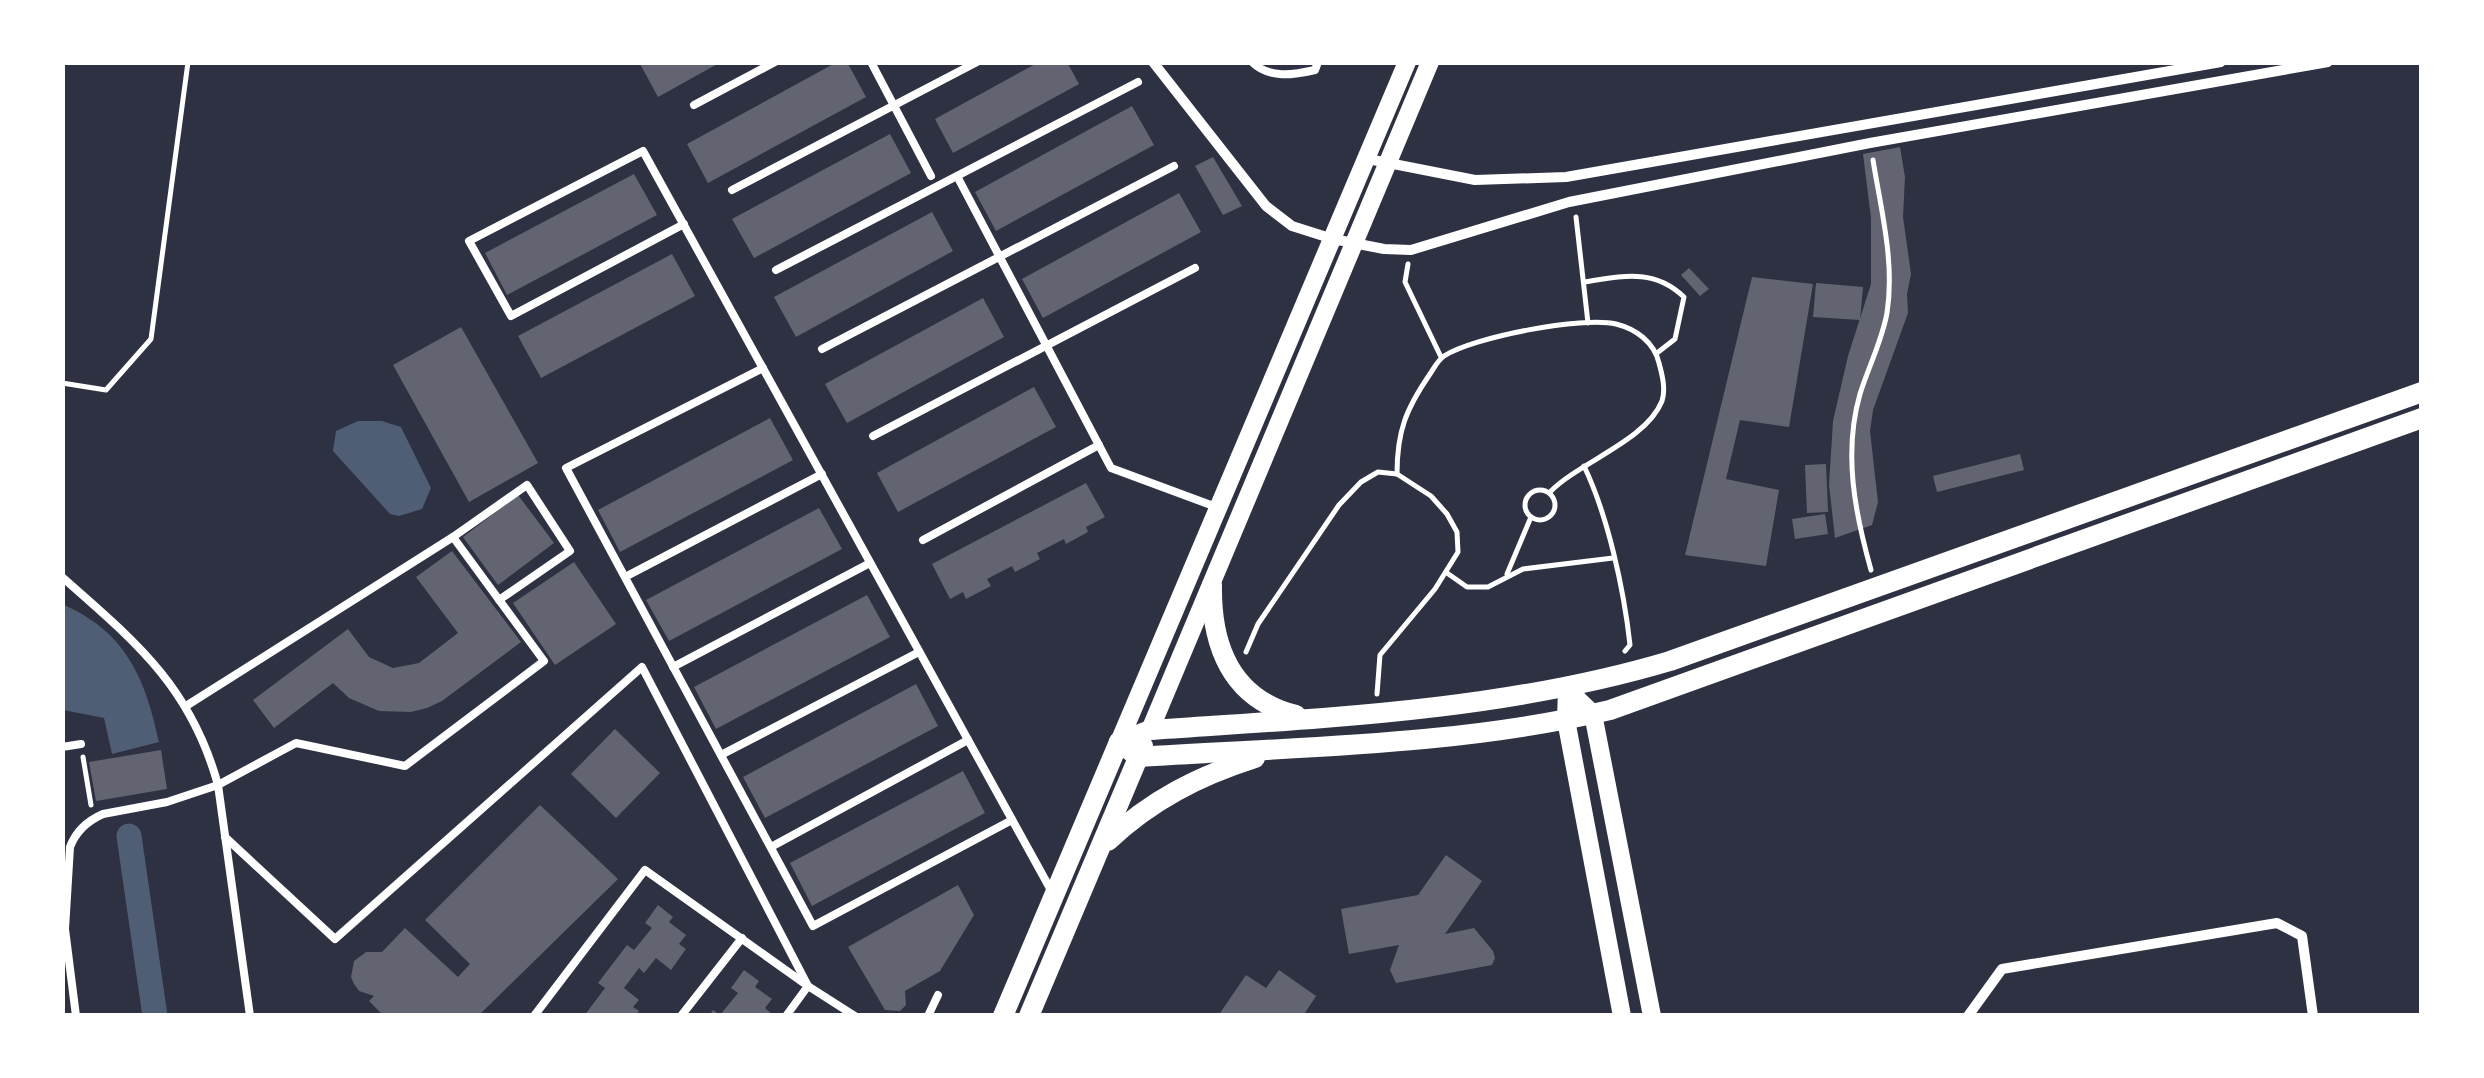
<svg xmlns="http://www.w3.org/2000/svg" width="2484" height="1078" font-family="'DM Sans',sans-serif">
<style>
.water{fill:#4f5d75}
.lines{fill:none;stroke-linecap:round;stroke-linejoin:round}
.canal{stroke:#4f5d75;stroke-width:25}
.building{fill:#626471}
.path{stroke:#fff;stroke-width:5}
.service{stroke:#fff;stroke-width:8}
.minor{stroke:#fff;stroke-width:10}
.tertiary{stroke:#fff;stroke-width:18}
.secondary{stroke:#fff;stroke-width:20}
</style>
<rect width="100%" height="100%" fill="#2d3142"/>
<!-- water -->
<g class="water">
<polygon points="358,421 382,421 401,427 431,488 422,509 399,516 390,514 333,451 336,431"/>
<path d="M62,604C126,632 145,677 159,742L112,754L104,718L63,710Z"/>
</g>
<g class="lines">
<!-- canal -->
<polyline class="canal" points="129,836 155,1016"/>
</g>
<!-- building -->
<g class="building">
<polygon points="639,62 721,62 658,97"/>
<polygon points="837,62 847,62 866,97 708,183 687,144"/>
<polygon points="1039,62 1067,62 1079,84 953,153 935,119"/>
<polygon points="1132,106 1154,145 996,231 975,192"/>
<polygon points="890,134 911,173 754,258 732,219"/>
<polygon points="1900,147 1905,177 1903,217 1911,274 1907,294 1908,313 1873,410 1870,431 1878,502 1872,525 1835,538 1829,485 1833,421 1848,356 1871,284 1871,218 1863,154"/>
<polygon points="1213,157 1242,206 1223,215 1195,166"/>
<polygon points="634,174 657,215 507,295 485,253"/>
<polygon points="1179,193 1201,232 1043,318 1022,279"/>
<polygon points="932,212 953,251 796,337 774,297"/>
<polygon points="672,254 695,296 541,378 518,336"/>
<polygon points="1689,268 1709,289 1700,296 1681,275"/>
<polygon points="1752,277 1813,284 1789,427 1740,420 1726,479 1779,490 1766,566 1685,555"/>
<polygon points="1816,283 1863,287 1860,320 1813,317"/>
<polygon points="983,298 1004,337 847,423 825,384"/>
<polygon points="461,327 538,463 469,502 393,365"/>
<polygon points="1034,387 1056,427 898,512 877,473"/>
<polygon points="770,418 793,460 620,552 598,510"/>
<polygon points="2020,454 2024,470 1937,492 1933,476"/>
<polygon points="1826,464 1828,512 1807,513 1805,465"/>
<polygon points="1086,483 1105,517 1086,527 1088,532 1066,544 1064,539 1037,553 1040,559 1015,572 1012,566 987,579 991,586 966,599 963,592 950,599 932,564"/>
<polygon points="518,495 554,543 498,585 463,537"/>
<polygon points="819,508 842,549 669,641 646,600"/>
<polygon points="1825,514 1828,534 1795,539 1792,519"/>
<polygon points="452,551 521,642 442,701 427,708 411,712 379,711 349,698 333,683 274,728 253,700 348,629 369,657 393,668 419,663 458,633 416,577"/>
<polygon points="574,562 616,624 555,665 513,603"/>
<polygon points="867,595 890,637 716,729 694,687"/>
<polygon points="916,684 938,726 765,818 743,777"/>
<polygon points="615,729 660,773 616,818 571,774"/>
<polygon points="161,750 167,789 96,801 89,762"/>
<polygon points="963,771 985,813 812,906 790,863"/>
<polygon points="540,805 618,879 478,1016 384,1016 369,1001 374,996 359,991 354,984 351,977 354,961 366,952 382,952 405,928 458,977 470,964 425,920"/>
<polygon points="1446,855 1482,881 1445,934 1474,928 1493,951 1495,958 1492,965 1396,983 1390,970 1399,945 1349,954 1341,909 1418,895"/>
<polygon points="958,885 974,915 940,971 905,991 906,1005 900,1011 885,1010 848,947"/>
<polygon points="658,905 673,917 669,922 686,935 679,944 686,949 671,970 656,958 644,973 639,968 624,988 639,1000 633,1007 639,1011 635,1016 584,1016 605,988 598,983 627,945 634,950 652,928 645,923"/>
<polygon points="744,970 759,981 755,987 772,999 765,1008 774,1016 709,1016 713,1010 720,1015 738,993 731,988"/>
<polygon points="1279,970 1316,996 1303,1016 1218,1016 1246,975 1266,988"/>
</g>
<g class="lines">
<!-- path -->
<g class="path">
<polyline points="1576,217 1588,323"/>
<polyline points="1408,264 1405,282 1441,357"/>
<path d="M1584,282C1623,276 1654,268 1684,297L1675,339L1657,353"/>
<polyline points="62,383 106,390 151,339 188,62"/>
<path d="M1584,466C1608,516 1624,590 1630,645L1625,651"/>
<path d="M1397,474C1397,431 1406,409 1430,374C1434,368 1438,360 1444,356C1473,337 1583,316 1616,324C1636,329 1654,342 1659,363C1662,374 1666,389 1662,401C1646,441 1579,462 1550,492"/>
<circle cx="1540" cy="505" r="15"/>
<path d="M1871,570C1855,513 1843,453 1860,394C1868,368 1882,341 1887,313C1895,262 1881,210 1873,160"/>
<polyline points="1447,573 1467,587 1488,587 1523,569 1613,558"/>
<polyline points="1507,574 1531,517"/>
<polyline points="1246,652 1258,624 1339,505 1361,482 1378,472 1397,474 1431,496 1447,514 1457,532 1458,552 1435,589 1380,655 1377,694"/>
<polyline points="83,757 91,805"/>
</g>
<!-- service -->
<g class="service">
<polyline points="871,62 931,176"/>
<path d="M1252,62C1269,79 1293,75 1315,70L1318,62"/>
<polyline points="694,105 775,62"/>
<polyline points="957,176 1111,468 1219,508"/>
<polyline points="732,190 977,62"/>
<path d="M684,224L511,316L469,241L643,151C780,398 915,645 1052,892"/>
<polyline points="776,270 1138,82"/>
<polyline points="822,349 1174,166"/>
<polyline points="763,368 566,468 813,926 1012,820"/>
<polyline points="873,436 1195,268"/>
<polyline points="453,537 527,485 570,551 499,600"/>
<polyline points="923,540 1099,445"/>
<path d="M62,577C136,642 191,687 218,785L250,1016"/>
<polyline points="625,577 822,474"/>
<polyline points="673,667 870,563"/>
<polyline points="62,747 81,744"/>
<polyline points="721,755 919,652"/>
<polyline points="225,837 335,939 642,667 808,986 855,1016"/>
<polyline points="771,847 968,740"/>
<path d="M76,1016L65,929L70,847C76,831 87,821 103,814L167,802L218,785L296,743L405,766L544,661L453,537L186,706"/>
<polyline points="534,1016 645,870 808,986 786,1016"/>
<polyline points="681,1016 742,938"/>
<polyline points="928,1016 938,995"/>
</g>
<!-- minor -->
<g class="minor">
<polyline points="1153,62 1266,206 1292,226 1333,239 1384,249 1411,250 1569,202 1870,143 2328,62"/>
<polyline points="1368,159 1475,180 1566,177 2221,62"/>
<polyline points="1968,1016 2002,969 2277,923 2302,936 2313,1016"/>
</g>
<!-- tertiary -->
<g class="tertiary">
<polyline points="1567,689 1593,714 1652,1016"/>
<polyline points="1567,689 1566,720 1622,1016"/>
<polyline points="1150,730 1430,62"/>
<polyline points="1119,742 1407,62"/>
</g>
<!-- secondary -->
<g class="secondary">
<path d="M1212,585C1211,645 1231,699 1296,715"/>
<path d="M1119,742L1138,757C1295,747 1456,746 1610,710L2422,418"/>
<path d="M1119,742L1150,730C1324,718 1502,711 1670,661L2422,392"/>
<path d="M1108,841C1151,800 1199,776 1255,758"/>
<polyline points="1003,1016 1119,742"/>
<polyline points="1029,1016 1143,746"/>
</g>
</g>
<!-- border -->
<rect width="2484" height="1078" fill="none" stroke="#ffffff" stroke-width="130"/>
</svg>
